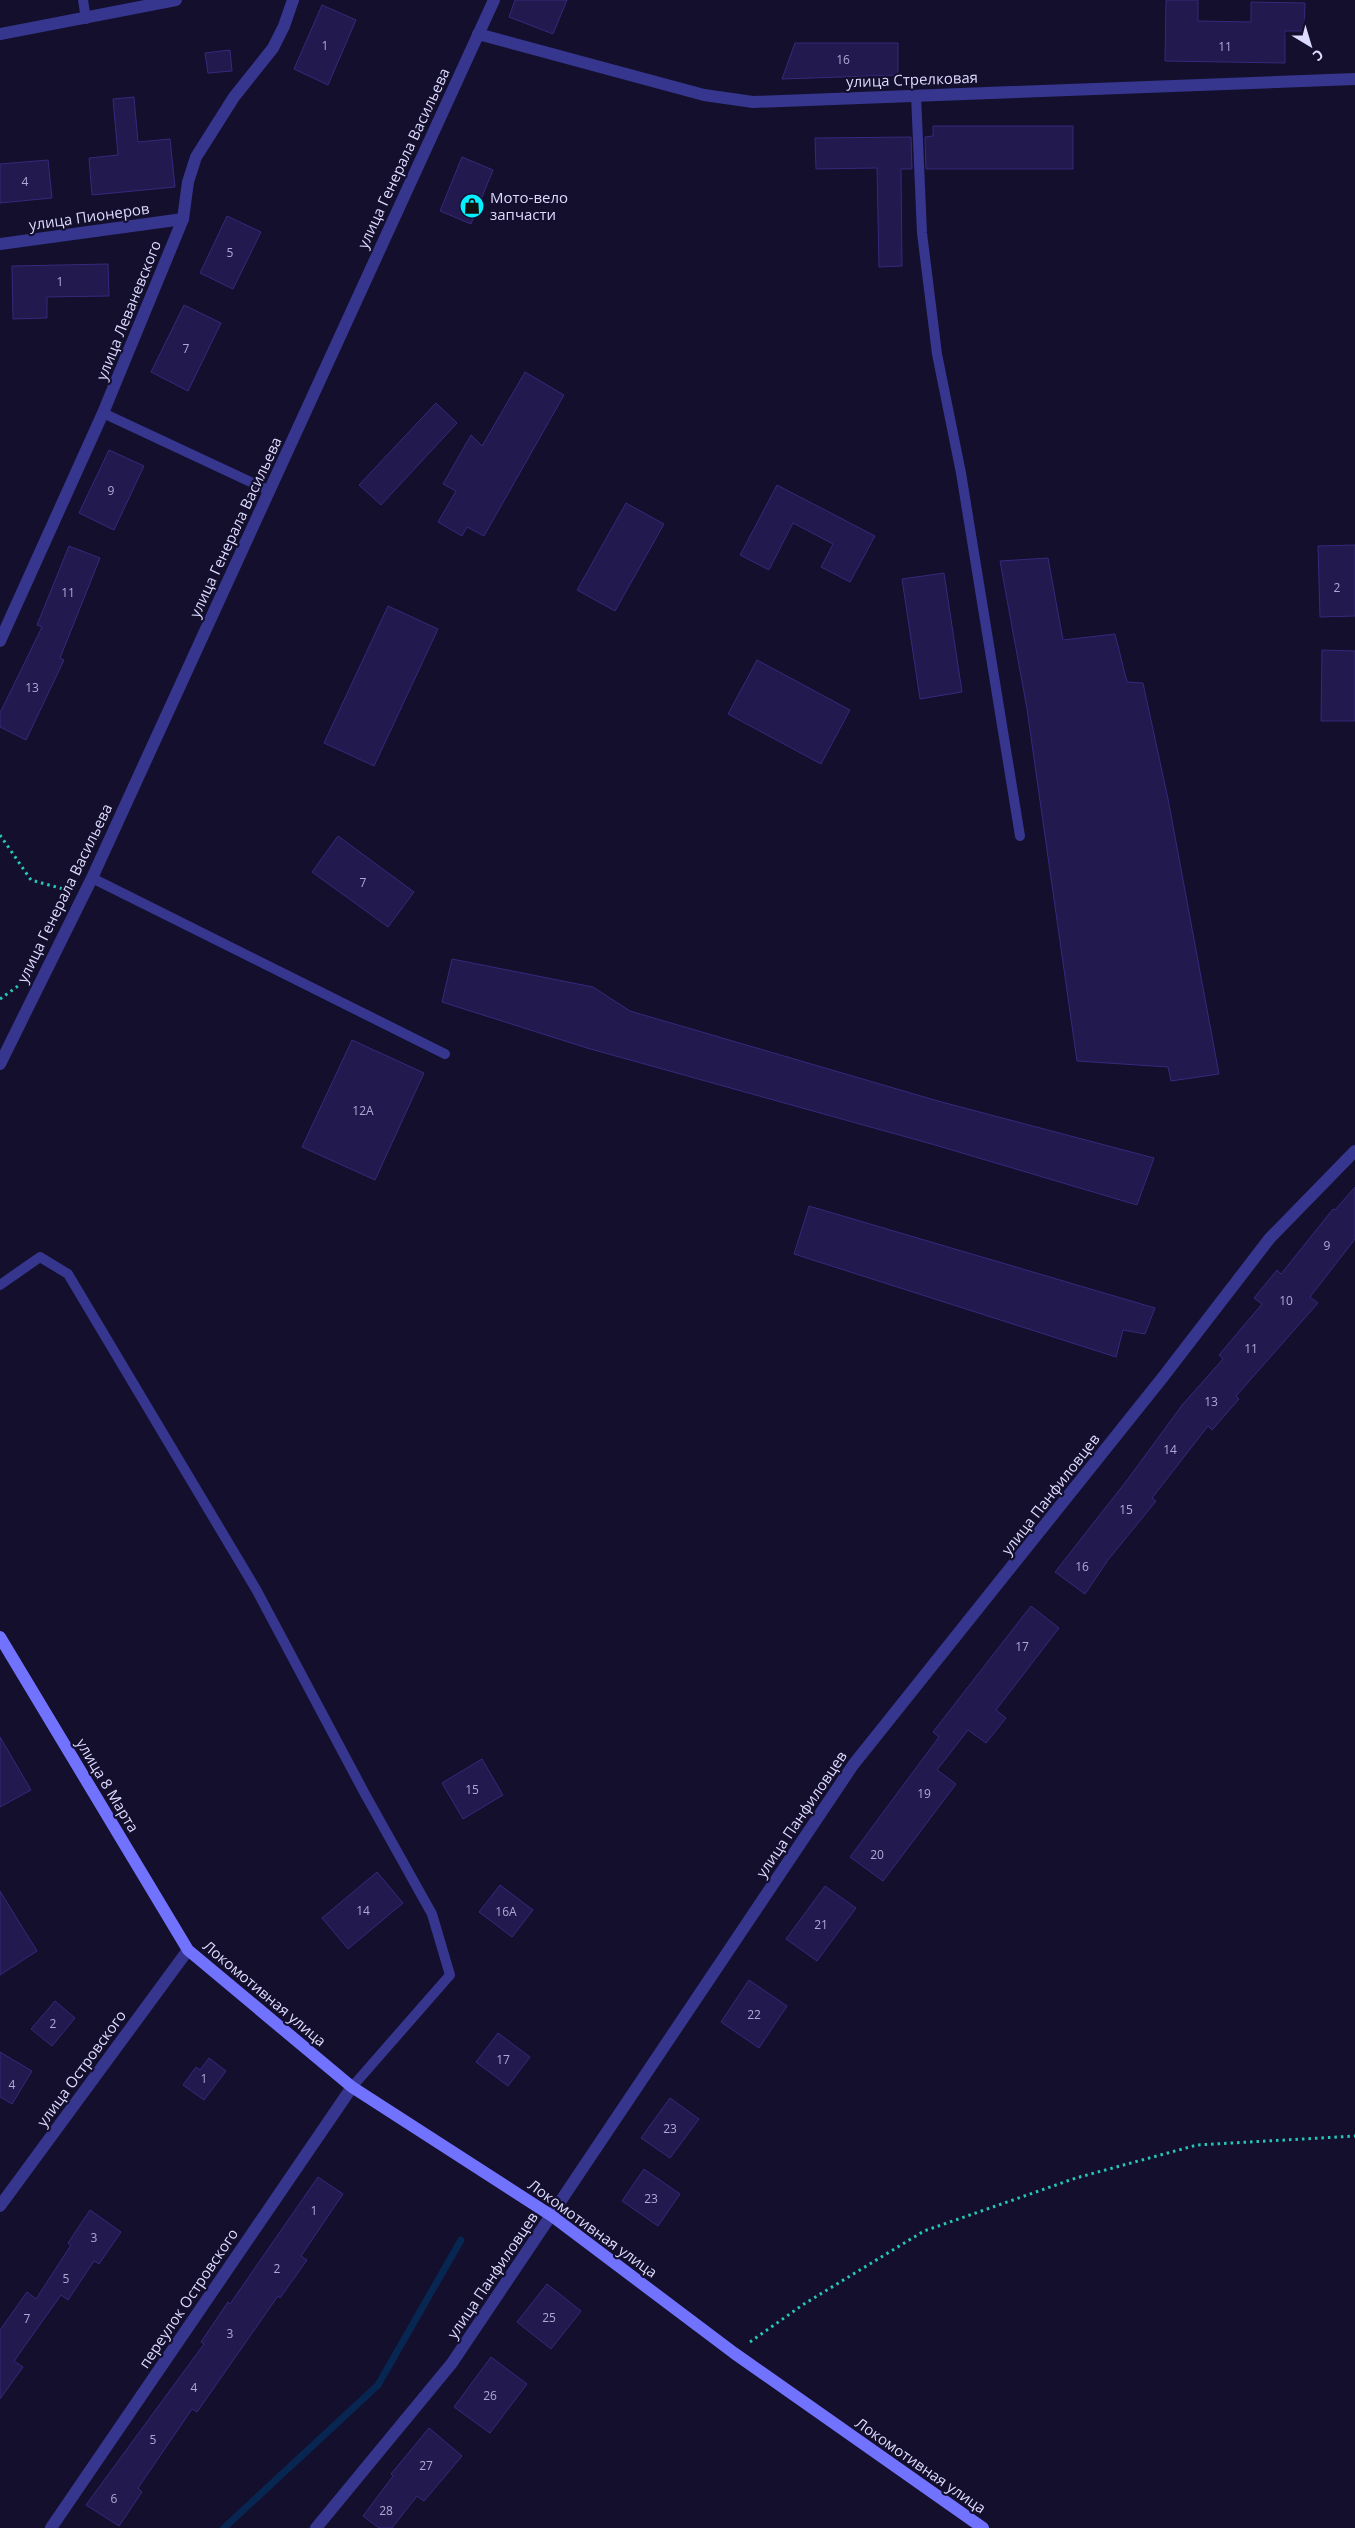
<svg xmlns="http://www.w3.org/2000/svg" width="1355" height="2528" font-family="'Open Sans',sans-serif">
<style>
.lines{fill:none;stroke-linecap:round;stroke-linejoin:round}
.stream{stroke:#082652;stroke-width:7}
.building{fill:#22194f;stroke:#36297d}
.path{stroke:#26c7b7;stroke-width:3;stroke-dasharray:2.5 4;stroke-linecap:butt}
.service{stroke:#36368f;stroke-width:10}
.minor{stroke:#36368f;stroke-width:12}
.secondary{stroke:#7173ff;stroke-width:12}
.labels{text-anchor:middle;dominant-baseline:central;stroke-width:4.5;stroke-linejoin:round;paint-order:stroke}
.number-label{font-size:12px;fill:#aeaad3}
.street-label{font-size:15px;fill:#dddaff;stroke:#130f2c}
.poi-label{font-size:15px;fill:#dddaff;stroke:#130f2c;text-anchor:start}
</style>
<rect width="100%" height="100%" fill="#130f2c"/>
<g class="lines">
<!-- stream -->
<polyline class="stream" points="224,2528 378,2385 461,2240"/>
</g>
<!-- building -->
<g class="building">
<polygon points="515,0 567,0 553,34 509,17"/>
<polygon points="1166,0 1198,0 1198,21 1251,22 1251,2 1305,3 1304,31 1285,31 1285,63 1165,61"/>
<polygon points="322,5 356,20 328,85 294,69"/>
<polygon points="795,43 898,43 898,75 782,79"/>
<polygon points="230,50 232,71 208,73 205,53"/>
<polygon points="134,97 138,142 170,139 175,187 92,195 89,158 118,155 113,99"/>
<polygon points="933,126 1073,126 1073,169 926,169 925,137 933,136"/>
<polygon points="911,137 912,169 901,169 902,266 879,267 877,168 816,169 815,138"/>
<polygon points="462,157 493,170 471,224 440,211"/>
<polygon points="48,160 52,198 0,203 0,164"/>
<polygon points="227,216 261,232 233,289 200,273"/>
<polygon points="108,264 109,296 47,297 47,318 13,319 12,266"/>
<polygon points="184,305 221,323 188,391 151,372"/>
<polygon points="525,372 564,395 484,536 467,527 462,536 438,522 456,491 443,484 471,435 482,446"/>
<polygon points="436,403 457,423 381,505 359,485"/>
<polygon points="109,450 144,466 114,530 79,513"/>
<polygon points="777,485 875,536 850,582 821,567 833,544 793,523 769,570 740,555"/>
<polygon points="626,503 664,524 615,611 577,590"/>
<polygon points="1355,545 1355,616 1320,617 1318,546"/>
<polygon points="69,546 100,558 60,658 64,660 26,740 0,727 0,713 42,627 37,625"/>
<polygon points="1048,558 1063,640 1115,634 1127,682 1143,683 1168,799 1219,1074 1171,1081 1168,1067 1077,1061 1027,709 1000,561"/>
<polygon points="944,573 962,692 920,699 902,579"/>
<polygon points="388,606 438,629 374,766 324,743"/>
<polygon points="1322,650 1355,651 1355,721 1321,721"/>
<polygon points="757,660 850,710 821,764 728,714"/>
<polygon points="338,836 414,892 388,927 312,872"/>
<polygon points="452,959 593,987 630,1011 938,1101 1154,1158 1137,1205 935,1145 587,1048 442,1002"/>
<polygon points="352,1040 424,1073 375,1180 302,1147"/>
<polygon points="1355,1187 1355,1239 1310,1297 1318,1303 1236,1396 1239,1399 1212,1430 1208,1426 1152,1498 1156,1501 1108,1560 1085,1594 1055,1572 1128,1479 1183,1404 1223,1359 1219,1355 1262,1304 1254,1298 1277,1270 1281,1274 1333,1209 1335,1210"/>
<polygon points="809,1206 1155,1308 1145,1334 1123,1330 1116,1357 794,1254"/>
<polygon points="1031,1606 1059,1628 996,1710 1006,1718 986,1743 968,1730 937,1770 956,1784 883,1881 850,1857 939,1737 933,1732"/>
<polygon points="0,1737 31,1790 0,1807"/>
<polygon points="482,1759 503,1795 463,1819 442,1783"/>
<polygon points="377,1872 403,1903 348,1949 322,1918"/>
<polygon points="500,1885 533,1910 512,1937 479,1912"/>
<polygon points="825,1886 856,1908 817,1961 786,1939"/>
<polygon points="0,1891 37,1951 0,1975"/>
<polygon points="749,1980 787,2006 759,2048 721,2022"/>
<polygon points="55,2001 75,2018 52,2046 31,2029"/>
<polygon points="498,2033 530,2057 508,2086 476,2062"/>
<polygon points="0,2052 32,2071 12,2104 0,2097"/>
<polygon points="209,2058 226,2071 204,2100 183,2085 196,2067 200,2070"/>
<polygon points="670,2098 699,2119 670,2158 641,2138"/>
<polygon points="644,2169 680,2194 658,2226 622,2201"/>
<polygon points="318,2177 343,2194 301,2256 307,2260 280,2298 278,2296 197,2412 192,2409 138,2488 142,2492 119,2526 86,2505 204,2344 201,2342 228,2302 230,2304"/>
<polygon points="90,2210 121,2232 99,2264 94,2261 68,2300 61,2295 14,2361 23,2367 0,2399 0,2330 27,2292 36,2299 71,2245 68,2243"/>
<polygon points="547,2284 581,2311 551,2349 517,2322"/>
<polygon points="491,2357 527,2384 490,2433 454,2407"/>
<polygon points="429,2428 462,2456 424,2501 417,2496 392,2528 379,2528 363,2516 393,2476 391,2474"/>
</g>
<g class="lines">
<!-- path -->
<g class="path">
<polyline points="0,835 31,880 67,890"/>
<polyline points="0,999 18,986"/>
<polyline points="750,2342 804,2304 924,2231 1076,2178 1197,2145 1355,2136"/>
</g>
<!-- service -->
<g class="service">
<polyline points="83,0 86,19"/>
<polyline points="916,95 922,233 937,354 961,473 1020,836"/>
<polyline points="103,413 270,491"/>
<polyline points="92,878 445,1054"/>
<polyline points="0,1285 40,1257 68,1274 257,1591 365,1794 432,1914 450,1975 352,2087"/>
</g>
<!-- minor -->
<g class="minor">
<polyline points="0,34 176,0"/>
<polyline points="478,34 704,95 753,102 1355,79"/>
<polyline points="0,244 183,219"/>
<polyline points="0,641 103,413 183,219 188,182 196,157 234,97 273,48 284,26 293,0"/>
<polyline points="0,1064 92,878 494,0"/>
<polyline points="0,2206 188,1950"/>
<polyline points="51,2528 352,2087"/>
<polyline points="316,2528 452,2363 853,1765 1163,1377 1270,1238 1355,1151"/>
</g>
<!-- secondary -->
<polyline class="secondary" points="0,1637 188,1950 352,2087 552,2216 734,2353 983,2528"/>
</g>
<!-- icons -->
<defs>
<symbol id="shop-disc" viewBox="-11 -11 22 22"><circle r="9.5" fill="#06f0ff" stroke="#130f2c"/><path d="M-5-2.5h2.3a2.7 3.5 0 0 1 5.4 0H5L5.5 6h-11ZM-1.5-2.5h3a1.5 2.3 0 0 0-3 0Z" fill="#111"/></symbol>
</defs>
<g fill-rule="evenodd">
<use href="#shop-disc" x="458" y="192" width="28" height="28"/>
</g>
<g class="labels">
<!-- number labels -->
<g class="number-label">
<text x="325" y="45">1</text>
<text x="1225" y="46">11</text>
<text x="843" y="59">16</text>
<text x="25" y="181">4</text>
<text x="230" y="252">5</text>
<text x="60" y="281">1</text>
<text x="186" y="348">7</text>
<text x="111" y="490">9</text>
<text x="1337" y="587">2</text>
<text x="68" y="592">11</text>
<text x="32" y="687">13</text>
<text x="363" y="882">7</text>
<text x="363" y="1110">12А</text>
<text x="1327" y="1245">9</text>
<text x="1286" y="1300">10</text>
<text x="1251" y="1348">11</text>
<text x="1211" y="1401">13</text>
<text x="1170" y="1449">14</text>
<text x="1126" y="1509">15</text>
<text x="1082" y="1566">16</text>
<text x="1022" y="1646">17</text>
<text x="472" y="1789">15</text>
<text x="924" y="1793">19</text>
<text x="877" y="1854">20</text>
<text x="363" y="1910">14</text>
<text x="506" y="1911">16А</text>
<text x="821" y="1924">21</text>
<text x="754" y="2014">22</text>
<text x="53" y="2023">2</text>
<text x="503" y="2059">17</text>
<text x="204" y="2078">1</text>
<text x="12" y="2084">4</text>
<text x="670" y="2128">23</text>
<text x="651" y="2198">23</text>
<text x="314" y="2210">1</text>
<text x="94" y="2237">3</text>
<text x="277" y="2268">2</text>
<text x="66" y="2278">5</text>
<text x="549" y="2317">25</text>
<text x="27" y="2318">7</text>
<text x="230" y="2333">3</text>
<text x="194" y="2387">4</text>
<text x="490" y="2395">26</text>
<text x="153" y="2439">5</text>
<text x="426" y="2465">27</text>
<text x="114" y="2498">6</text>
<text x="386" y="2510">28</text>
</g>
<!-- street labels -->
<g class="street-label">
<text transform="translate(912 79) rotate(-2)">улица Стрелковая</text>
<text transform="translate(403 158) rotate(-65)">улица Генерала Васильева</text>
<text transform="translate(89 216) rotate(-8)">улица Пионеров</text>
<text transform="translate(128 310) rotate(-68)">улица Леваневского</text>
<text transform="translate(235 527) rotate(-65)">улица Генерала Васильева</text>
<text transform="translate(64 893) rotate(-64)">улица Генерала Васильева</text>
<text transform="translate(1050 1494) rotate(-52)">улица Панфиловцев</text>
<text transform="translate(108 1785) rotate(59)">улица 8 Марта</text>
<text transform="translate(801 1814) rotate(-56)">улица Панфиловцев</text>
<text transform="translate(265 1993) rotate(40)">Локомотивная улица</text>
<text transform="translate(81 2068) rotate(-54)">улица Островского</text>
<text transform="translate(593 2228) rotate(36)">Локомотивная улица</text>
<text transform="translate(492 2275) rotate(-56)">улица Панфиловцев</text>
<text transform="translate(188 2298) rotate(-56)">переулок Островского</text>
<text transform="translate(921 2465) rotate(35)">Локомотивная улица</text>
</g>
<!-- poi labels -->
<g class="poi-label">
<text x="490" y="197">Мото-вело<tspan x="490" dy="17">запчасти</tspan></text>
</g>
</g>
<!-- north arrow -->
<g transform="translate(1310 45) rotate(142)" stroke="#130f2c" stroke-width="4" paint-order="stroke">
<path d="M0-4L9 19L0 12L-9 19Z" fill="#dddaff"/>
<text y="-8" font-size="14" font-weight="bold" text-anchor="middle" fill="#dddaff">С</text>
</g>
</svg>
